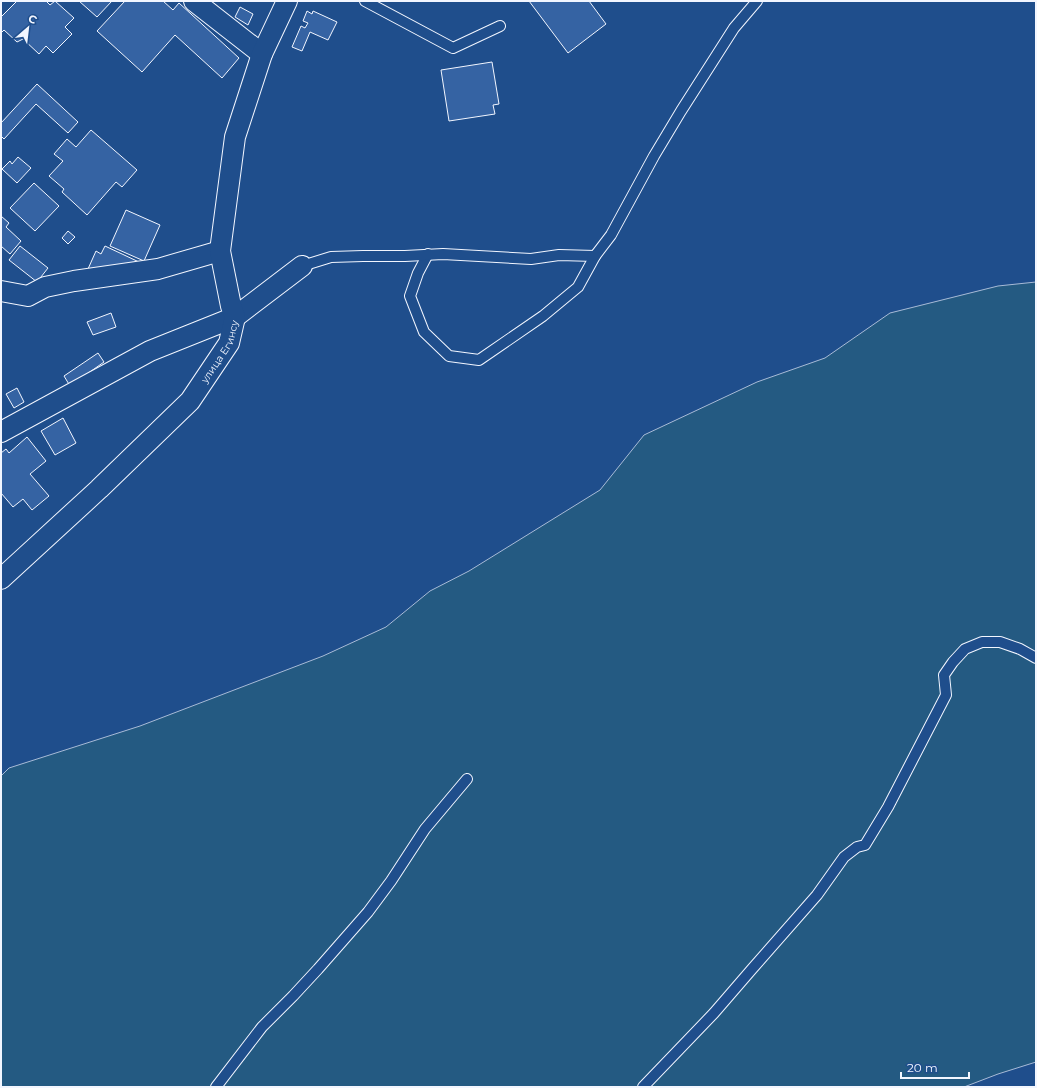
<svg xmlns="http://www.w3.org/2000/svg" width="1037" height="1088" font-family="Montserrat,sans-serif">
<style>
.green{fill:#245a82;stroke:#a8bbd7}
.building{fill:#3563a3;stroke:#f2f6ff}
.lines{fill:none;stroke-linecap:round;stroke-linejoin:round}
.lane-casing{stroke:#f2f6ff;stroke-width:12}
.street-casing{stroke:#f2f6ff;stroke-width:22}
.lane{stroke:#1f4e8c;stroke-width:10}
.street{stroke:#1f4e8c;stroke-width:20}
.labels{text-anchor:middle;dominant-baseline:central;stroke-width:3;stroke-linejoin:round;paint-order:stroke}
.street-label{font-size:10px;fill:#f2f6ff;stroke:#1f4e8c}
</style>
<rect width="100%" height="100%" fill="#1f4e8c"/>
<!-- green -->
<polygon class="green" points="1036,282 1036,1062 998,1074 964,1087 1,1087 1,776 9,768 140,726 323,656 386,627 430,591 469,571 600,490 644,435 757,382 825,358 890,313 998,286"/>
<!-- building -->
<g class="building">
<polygon points="17,1 46,1 50,5 55,1 74,18 65,27 72,34 53,53 46,46 39,54 23,39 17,42 4,30 1,33 1,17"/>
<polygon points="79,1 112,1 97,17"/>
<polygon points="125,1 163,1 173,10 179,3 239,58 222,78 175,35 142,72 97,31"/>
<polygon points="529,1 589,1 606,24 568,53"/>
<polygon points="240,7 253,14 248,25 235,17"/>
<polygon points="307,11 312,14 313,11 337,22 328,40 310,32 302,51 292,47 301,26 305,28 308,23 303,21"/>
<polygon points="492,62 499,104 493,105 495,114 449,121 441,70"/>
<polygon points="37,84 78,122 68,133 36,104 4,139 1,136 1,123"/>
<polygon points="91,130 137,170 122,187 116,182 87,215 62,192 64,189 49,176 63,161 54,154 67,139 76,147"/>
<polygon points="18,157 31,168 17,183 2,169 10,161 12,164"/>
<polygon points="34,183 59,206 35,231 10,208"/>
<polygon points="126,210 160,225 144,261 110,246"/>
<polygon points="1,216 9,223 6,227 21,241 10,254 1,246"/>
<polygon points="68,231 75,237 68,244 62,238"/>
<polygon points="20,246 48,268 37,282 9,260"/>
<polygon points="105,246 139,262 137,265 88,269 96,251 101,254"/>
<polygon points="111,313 116,327 93,335 87,322"/>
<polygon points="98,353 104,362 70,386 64,376"/>
<polygon points="17,388 24,402 14,408 6,394"/>
<polygon points="63,418 76,443 55,455 41,431"/>
<polygon points="27,437 46,461 30,474 49,496 32,510 23,499 13,507 1,493 1,453 6,449 9,453"/>
</g>
<g class="lines">
<defs>
<g id="lane">
<polyline points="365,1 453,48 500,26"/>
<polyline points="428,254 418,273 410,296 424,332 449,356 479,360 543,316 578,287 595,256"/>
<polyline points="302,266 331,257 363,256 405,256 443,254 531,259 559,255 595,256 611,235 654,156 681,111 734,28 757,1"/>
<polyline points="216,1087 262,1027 293,996 318,969 368,912 391,881 425,829 467,779"/>
<polyline points="643,1087 714,1013 752,969 817,895 844,857 857,847 865,845 888,807 946,695 944,675 953,662 965,649 982,642 1000,642 1020,649 1036,658"/>
</g>
<g id="street">
<polyline points="194,1 262,54"/>
<polyline points="1,291 28,296 45,287 74,281 158,269 220,251"/>
<polyline points="1,432 150,351 235,317 302,266"/>
<path id="s1" d="M1,579L99,489L190,401L229,343L235,317L231,306L220,251L235,137L262,54L287,1"/>
</g>
</defs>
<!-- lane casing -->
<use href="#lane" class="lane-casing"/>
<!-- street casing -->
<use href="#street" class="street-casing"/>
<!-- lane -->
<use href="#lane" class="lane"/>
<!-- street -->
<use href="#street" class="street"/>
</g>
<g class="labels">
<!-- street labels -->
<g class="street-label">
<text stroke="none"><textPath href="#s1" startOffset="318">улица Егинсу</textPath></text>
</g>
</g>
<!-- border -->
<rect width="1037" height="1088" fill="none" stroke="#f2f6ff" stroke-width="4"/>
<!-- north arrow -->
<g transform="translate(28 28) rotate(28)" stroke="#1f4e8c" stroke-width="3" paint-order="stroke">
<path d="M0-3L7 15L0 10L-7 15Z" fill="#f2f6ff"/>
<text y="-6" font-size="11" font-weight="bold" text-anchor="middle" fill="#f2f6ff">С</text>
</g>
<!-- scale -->
<path d="M901 1072v6h68v-6" fill="none" stroke="#f2f6ff" stroke-width="2"/>
<text x="907" y="1072" font-size="12" fill="#f2f6ff" stroke="#1f4e8c" stroke-width="3" paint-order="stroke">20 m</text>
</svg>
